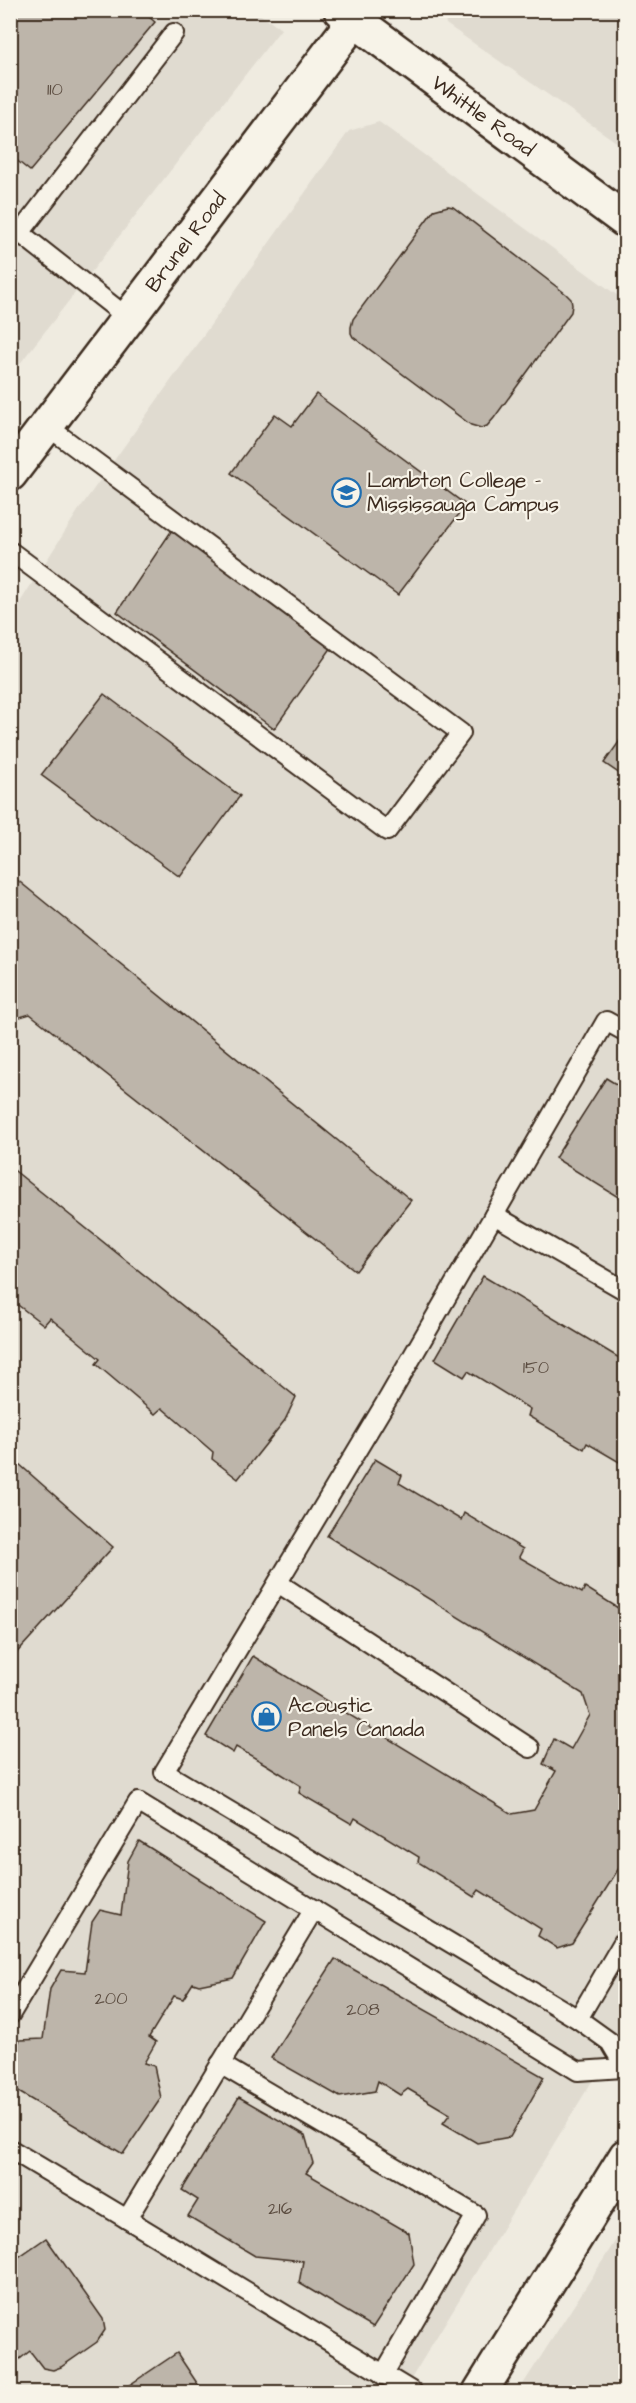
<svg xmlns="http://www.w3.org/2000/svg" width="636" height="2403" font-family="'Architects Daughter',sans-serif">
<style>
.built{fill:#e0dbd0}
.building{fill:#bdb5aa;stroke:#3b2a1e;stroke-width:1.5}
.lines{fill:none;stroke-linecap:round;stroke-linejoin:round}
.service-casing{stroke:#3b2a1e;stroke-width:22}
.minor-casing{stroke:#3b2a1e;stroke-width:38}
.tertiary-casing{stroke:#3b2a1e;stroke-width:38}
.secondary-casing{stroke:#3b2a1e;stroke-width:38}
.service{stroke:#f7f3e8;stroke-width:18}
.minor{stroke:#f7f3e8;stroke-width:33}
.tertiary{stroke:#f7f3e8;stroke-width:33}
.secondary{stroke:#f7f3e8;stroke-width:33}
.labels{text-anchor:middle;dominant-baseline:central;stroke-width:4.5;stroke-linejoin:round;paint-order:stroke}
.number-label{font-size:18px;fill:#5c4d41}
.street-label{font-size:21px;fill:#3b2a1e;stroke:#f7f3e8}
.poi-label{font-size:21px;fill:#3b2a1e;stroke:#f7f3e8;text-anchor:start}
</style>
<rect width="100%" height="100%" fill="#efebe0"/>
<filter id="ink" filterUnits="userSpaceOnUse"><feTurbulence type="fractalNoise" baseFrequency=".0167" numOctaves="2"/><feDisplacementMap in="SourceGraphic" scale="12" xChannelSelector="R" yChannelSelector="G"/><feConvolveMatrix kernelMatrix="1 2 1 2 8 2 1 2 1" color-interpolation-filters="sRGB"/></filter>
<g filter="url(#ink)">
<!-- built -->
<g class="built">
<polygon points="11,11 255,11 281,29 11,375"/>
<polygon points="444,11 625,11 625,148 446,24"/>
<polygon points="379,122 625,301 625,2027 403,2392 11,2392 10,618 78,511 349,131"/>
<polygon points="625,2226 625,2392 518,2392"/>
</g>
<!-- building -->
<g class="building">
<polygon points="10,10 141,10 155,22 30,171 10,155"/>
<polygon points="448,206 453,207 566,294 571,299 572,305 571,312 494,418 487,426 481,428 471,425 353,337 351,333 351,327 353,319 434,210"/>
<polygon points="316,394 466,505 398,595 231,473 275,414 292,426"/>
<polygon points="172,530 332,647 274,729 117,612"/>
<polygon points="104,694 240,796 180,877 41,775"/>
<polygon points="626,732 626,778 604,763"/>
<polygon points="10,874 411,1200 356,1271 30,1014 10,1020"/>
<polygon points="606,1078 626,1090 626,1202 555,1158"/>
<polygon points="10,1167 296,1397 285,1420 238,1479 212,1459 213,1452 162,1408 155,1414 96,1364 100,1359 50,1318 44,1325 10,1299"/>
<polygon points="483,1276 626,1362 626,1466 587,1443 584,1449 528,1416 530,1409 468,1371 464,1377 435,1359"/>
<polygon points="10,1456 113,1547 10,1660"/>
<polygon points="375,1459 402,1475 399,1483 461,1520 464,1513 523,1549 519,1557 582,1593 585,1587 626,1613 626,1857 572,1943 557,1948 538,1936 541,1929 479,1890 474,1897 418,1862 419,1857 355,1818 352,1824 299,1793 301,1786 267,1765 236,1747 233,1753 206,1736 253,1656 512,1814 534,1810 556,1771 543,1764 554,1739 571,1749 590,1715 583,1694 327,1536"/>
<polygon points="139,1841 266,1921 233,1978 199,1985 193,1983 183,1999 174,1996 149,2037 156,2042 144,2063 154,2066 161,2098 123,2154 10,2087 10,2055 20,2040 43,2039 50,1989 61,1970 85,1972 92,1922 100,1910 121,1915 128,1861"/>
<polygon points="335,1959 544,2077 510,2137 477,2143 443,2123 450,2114 408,2089 400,2095 378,2081 375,2091 340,2097 271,2058"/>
<polygon points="239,2097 305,2135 313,2163 306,2173 409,2233 414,2264 373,2327 299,2283 303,2261 255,2256 188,2216 198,2200 182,2190"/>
<polygon points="46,2238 103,2319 105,2330 97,2342 61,2367 53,2370 43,2368 30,2351 16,2362 10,2362 10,2263"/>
<polygon points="177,2353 203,2392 119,2392"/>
</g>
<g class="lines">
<defs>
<g id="service">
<polyline points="128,318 20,233 174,33"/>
<polyline points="10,551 387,831 461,733 47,426"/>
<polyline points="626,1032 606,1021 389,1397 164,1772 578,2019 610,2042 626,2069"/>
<polyline points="494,1215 626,1291"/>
<polyline points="278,1583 530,1748"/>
<polyline points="314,1909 127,2219 413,2392"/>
<polyline points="10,2015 138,1802 578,2071 623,2068"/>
<polyline points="578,2019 626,1937"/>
<polyline points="220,2064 476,2215 383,2375"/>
<polyline points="10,2149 127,2219"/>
</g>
<polyline id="minor" points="10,474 362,10"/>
<polyline id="tertiary" points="341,10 626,221"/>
<polyline id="secondary" points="480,2392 626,2156"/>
</defs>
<!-- service casing -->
<use href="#service" class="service-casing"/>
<!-- minor casing -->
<use href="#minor" class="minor-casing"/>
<!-- tertiary casing -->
<use href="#tertiary" class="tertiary-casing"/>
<!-- secondary casing -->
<use href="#secondary" class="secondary-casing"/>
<!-- service -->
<use href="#service" class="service"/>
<!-- minor -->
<use href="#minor" class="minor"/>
<!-- tertiary -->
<use href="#tertiary" class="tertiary"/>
<!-- secondary -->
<use href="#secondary" class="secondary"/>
</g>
</g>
<!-- icons -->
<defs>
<symbol id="university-ring" viewBox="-11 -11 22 22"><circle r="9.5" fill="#f7f3e8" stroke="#1f6fb2" stroke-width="1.5"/><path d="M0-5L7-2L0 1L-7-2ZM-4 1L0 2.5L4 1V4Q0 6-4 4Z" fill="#1f6fb2"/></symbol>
<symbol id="shop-ring" viewBox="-11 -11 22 22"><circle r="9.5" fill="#f7f3e8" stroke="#1f6fb2" stroke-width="1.5"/><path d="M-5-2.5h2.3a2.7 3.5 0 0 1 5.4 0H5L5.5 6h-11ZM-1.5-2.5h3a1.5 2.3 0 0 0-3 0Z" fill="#1f6fb2"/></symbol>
</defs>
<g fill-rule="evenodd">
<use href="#university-ring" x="330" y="476" width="33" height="33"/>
<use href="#shop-ring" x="250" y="1700" width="33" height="33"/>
</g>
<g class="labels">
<!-- number labels -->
<g class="number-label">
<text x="55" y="89">110</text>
<text x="536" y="1367">150</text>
<text x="111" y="1998">200</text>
<text x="363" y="2009">208</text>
<text x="280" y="2208">216</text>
</g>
<!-- street labels -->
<g class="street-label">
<text transform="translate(483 116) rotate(36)">Whittle Road</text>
<text transform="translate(186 242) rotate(-53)">Brunel Road</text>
</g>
<!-- poi labels -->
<g class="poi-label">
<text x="367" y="480">Lambton College -<tspan x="367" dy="24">Mississauga Campus</tspan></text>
<text x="288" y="1705">Acoustic<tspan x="288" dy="24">Panels Canada</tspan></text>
</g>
</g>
<!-- margin -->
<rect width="636" height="2403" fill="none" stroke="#f7f3e8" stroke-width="36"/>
<rect x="18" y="18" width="600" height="2367" fill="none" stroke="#3b2a1e" stroke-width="2" filter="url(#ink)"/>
</svg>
